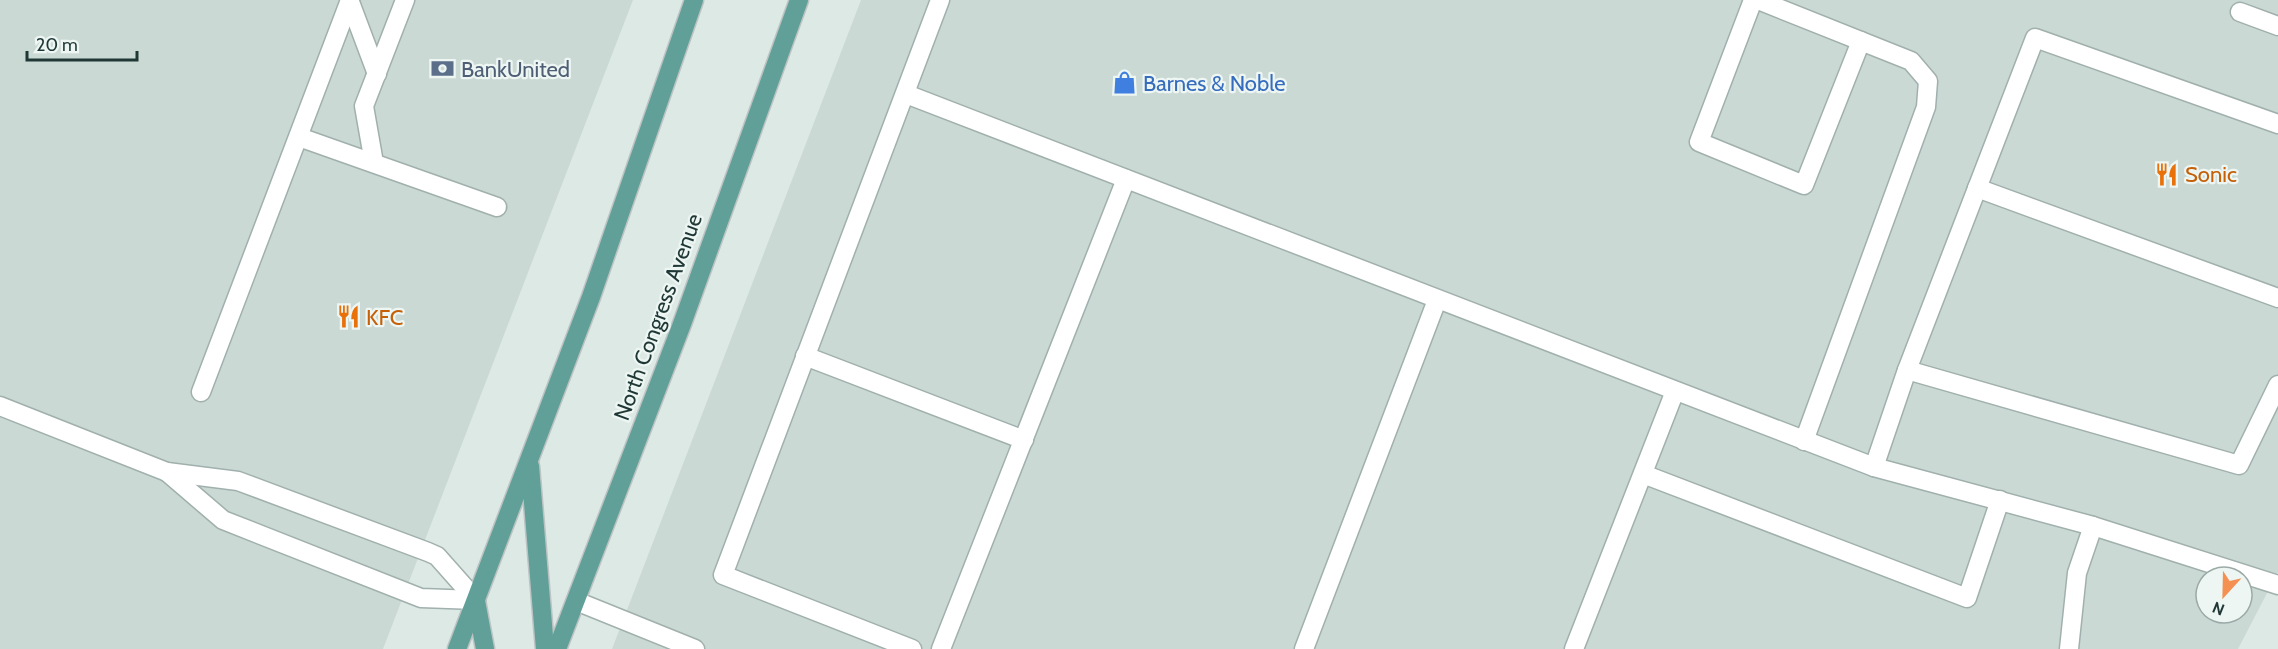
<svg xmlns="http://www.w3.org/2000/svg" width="2278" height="649" font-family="Cabin,sans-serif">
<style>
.built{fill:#cbd9d5;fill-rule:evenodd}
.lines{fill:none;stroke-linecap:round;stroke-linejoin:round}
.minor-casing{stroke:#a0b0ad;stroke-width:21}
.major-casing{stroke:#bcc3c2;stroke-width:21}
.minor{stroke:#fff;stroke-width:18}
.major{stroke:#60a098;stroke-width:18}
.labels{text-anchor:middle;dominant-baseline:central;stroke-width:4.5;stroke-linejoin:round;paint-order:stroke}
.service-label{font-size:22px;fill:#4e5e75;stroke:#edf6f3;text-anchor:start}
.shop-label{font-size:22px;fill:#366cbe;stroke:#edf6f3;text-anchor:start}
.food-label{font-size:22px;fill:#c56008;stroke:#edf6f3;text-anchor:start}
.street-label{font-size:22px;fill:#1f3835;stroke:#edf6f3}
</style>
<rect width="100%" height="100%" fill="#dde9e5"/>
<!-- built -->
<g class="built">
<polygon points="0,0 633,0 383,649 0,649"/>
<path d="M861,0H2278V572L2238,649H612ZM2206,577H2242V613H2206Z"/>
</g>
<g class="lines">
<defs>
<g id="minor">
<polyline points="1753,0 1699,142 1804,185 1861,41"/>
<polyline points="1758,0 1911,61 1928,81 1926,107 1804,441"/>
<polyline points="350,2 377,74"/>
<polyline points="2240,12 2278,26"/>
<polyline points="906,94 1874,467 2093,526 2278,585"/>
<polyline points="299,137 497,207"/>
<polyline points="374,163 364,106 405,0"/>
<polyline points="1977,188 2278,298"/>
<polyline points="805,356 1024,440"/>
<polyline points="1907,370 2239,465 2278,385"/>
<polyline points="201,392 350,0"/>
<polyline points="0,406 167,472 238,481 428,552 437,556 476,600"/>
<polyline points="1874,467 1907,370 2035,38 2278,124"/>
<polyline points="167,472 223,520 421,598 476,600"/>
<polyline points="1643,474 1967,598 2000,500"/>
<polyline points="576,601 695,649"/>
<polyline points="912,649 723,575 940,0"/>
<polyline points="941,649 1126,179"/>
<polyline points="1304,649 1437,300"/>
<polyline points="1574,649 1675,391"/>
<polyline points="2069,649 2077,573 2093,526"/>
</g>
<g id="major">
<polyline points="530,466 545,649"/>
<polyline points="476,601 485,649"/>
<polyline points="457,649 591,297 694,0"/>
<polyline points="557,649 682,324 799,0"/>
</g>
</defs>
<!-- minor casing -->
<use href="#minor" class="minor-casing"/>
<!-- major casing -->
<use href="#major" class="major-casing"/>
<!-- minor -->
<use href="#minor" class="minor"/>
<!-- major -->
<use href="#major" class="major"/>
</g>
<!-- icons -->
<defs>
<symbol id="bank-bare" viewBox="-9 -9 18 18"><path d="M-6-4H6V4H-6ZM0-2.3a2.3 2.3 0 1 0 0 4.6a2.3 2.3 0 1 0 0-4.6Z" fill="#5c6f8a" stroke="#edf6f3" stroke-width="2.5" paint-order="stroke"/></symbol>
<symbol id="shop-bare" viewBox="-9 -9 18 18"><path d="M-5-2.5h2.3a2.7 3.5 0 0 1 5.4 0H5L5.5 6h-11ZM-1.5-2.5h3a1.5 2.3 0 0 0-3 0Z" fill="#3f7fe0" stroke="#edf6f3" stroke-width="2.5" paint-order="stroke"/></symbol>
<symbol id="restaurant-bare" viewBox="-9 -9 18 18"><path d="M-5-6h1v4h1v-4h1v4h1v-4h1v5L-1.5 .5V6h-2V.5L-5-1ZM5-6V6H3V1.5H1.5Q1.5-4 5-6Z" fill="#e8710a" stroke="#edf6f3" stroke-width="2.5" paint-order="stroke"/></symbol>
</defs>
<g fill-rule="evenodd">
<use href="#bank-bare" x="426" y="52" width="33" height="33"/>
<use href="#shop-bare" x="1108" y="66" width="33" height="33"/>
<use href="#restaurant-bare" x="2150" y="158" width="33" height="33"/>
<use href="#restaurant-bare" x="332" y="300" width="33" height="33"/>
</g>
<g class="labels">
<!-- service labels -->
<g class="service-label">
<text x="461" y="69">BankUnited</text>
</g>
<!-- shop labels -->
<g class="shop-label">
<text x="1143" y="83">Barnes &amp; Noble</text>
</g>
<!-- food labels -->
<g class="food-label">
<text x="2185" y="174">Sonic</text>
<text x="366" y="317">KFC</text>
</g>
<!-- street labels -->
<g class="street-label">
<text transform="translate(658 317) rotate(-70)">North Congress Avenue</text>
</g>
</g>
<!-- north arrow -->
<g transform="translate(2224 595) rotate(202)"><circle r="28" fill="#edf6f3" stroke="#9baaa7" stroke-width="1.5"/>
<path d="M0-4.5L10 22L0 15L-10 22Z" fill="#f49051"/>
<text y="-9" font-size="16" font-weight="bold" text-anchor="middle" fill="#1f3835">N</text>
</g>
<!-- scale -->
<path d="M27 51v9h110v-9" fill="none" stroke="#1f3835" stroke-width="3"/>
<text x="36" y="51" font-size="18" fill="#1f3835" stroke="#edf6f3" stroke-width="4.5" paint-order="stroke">20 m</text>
</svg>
